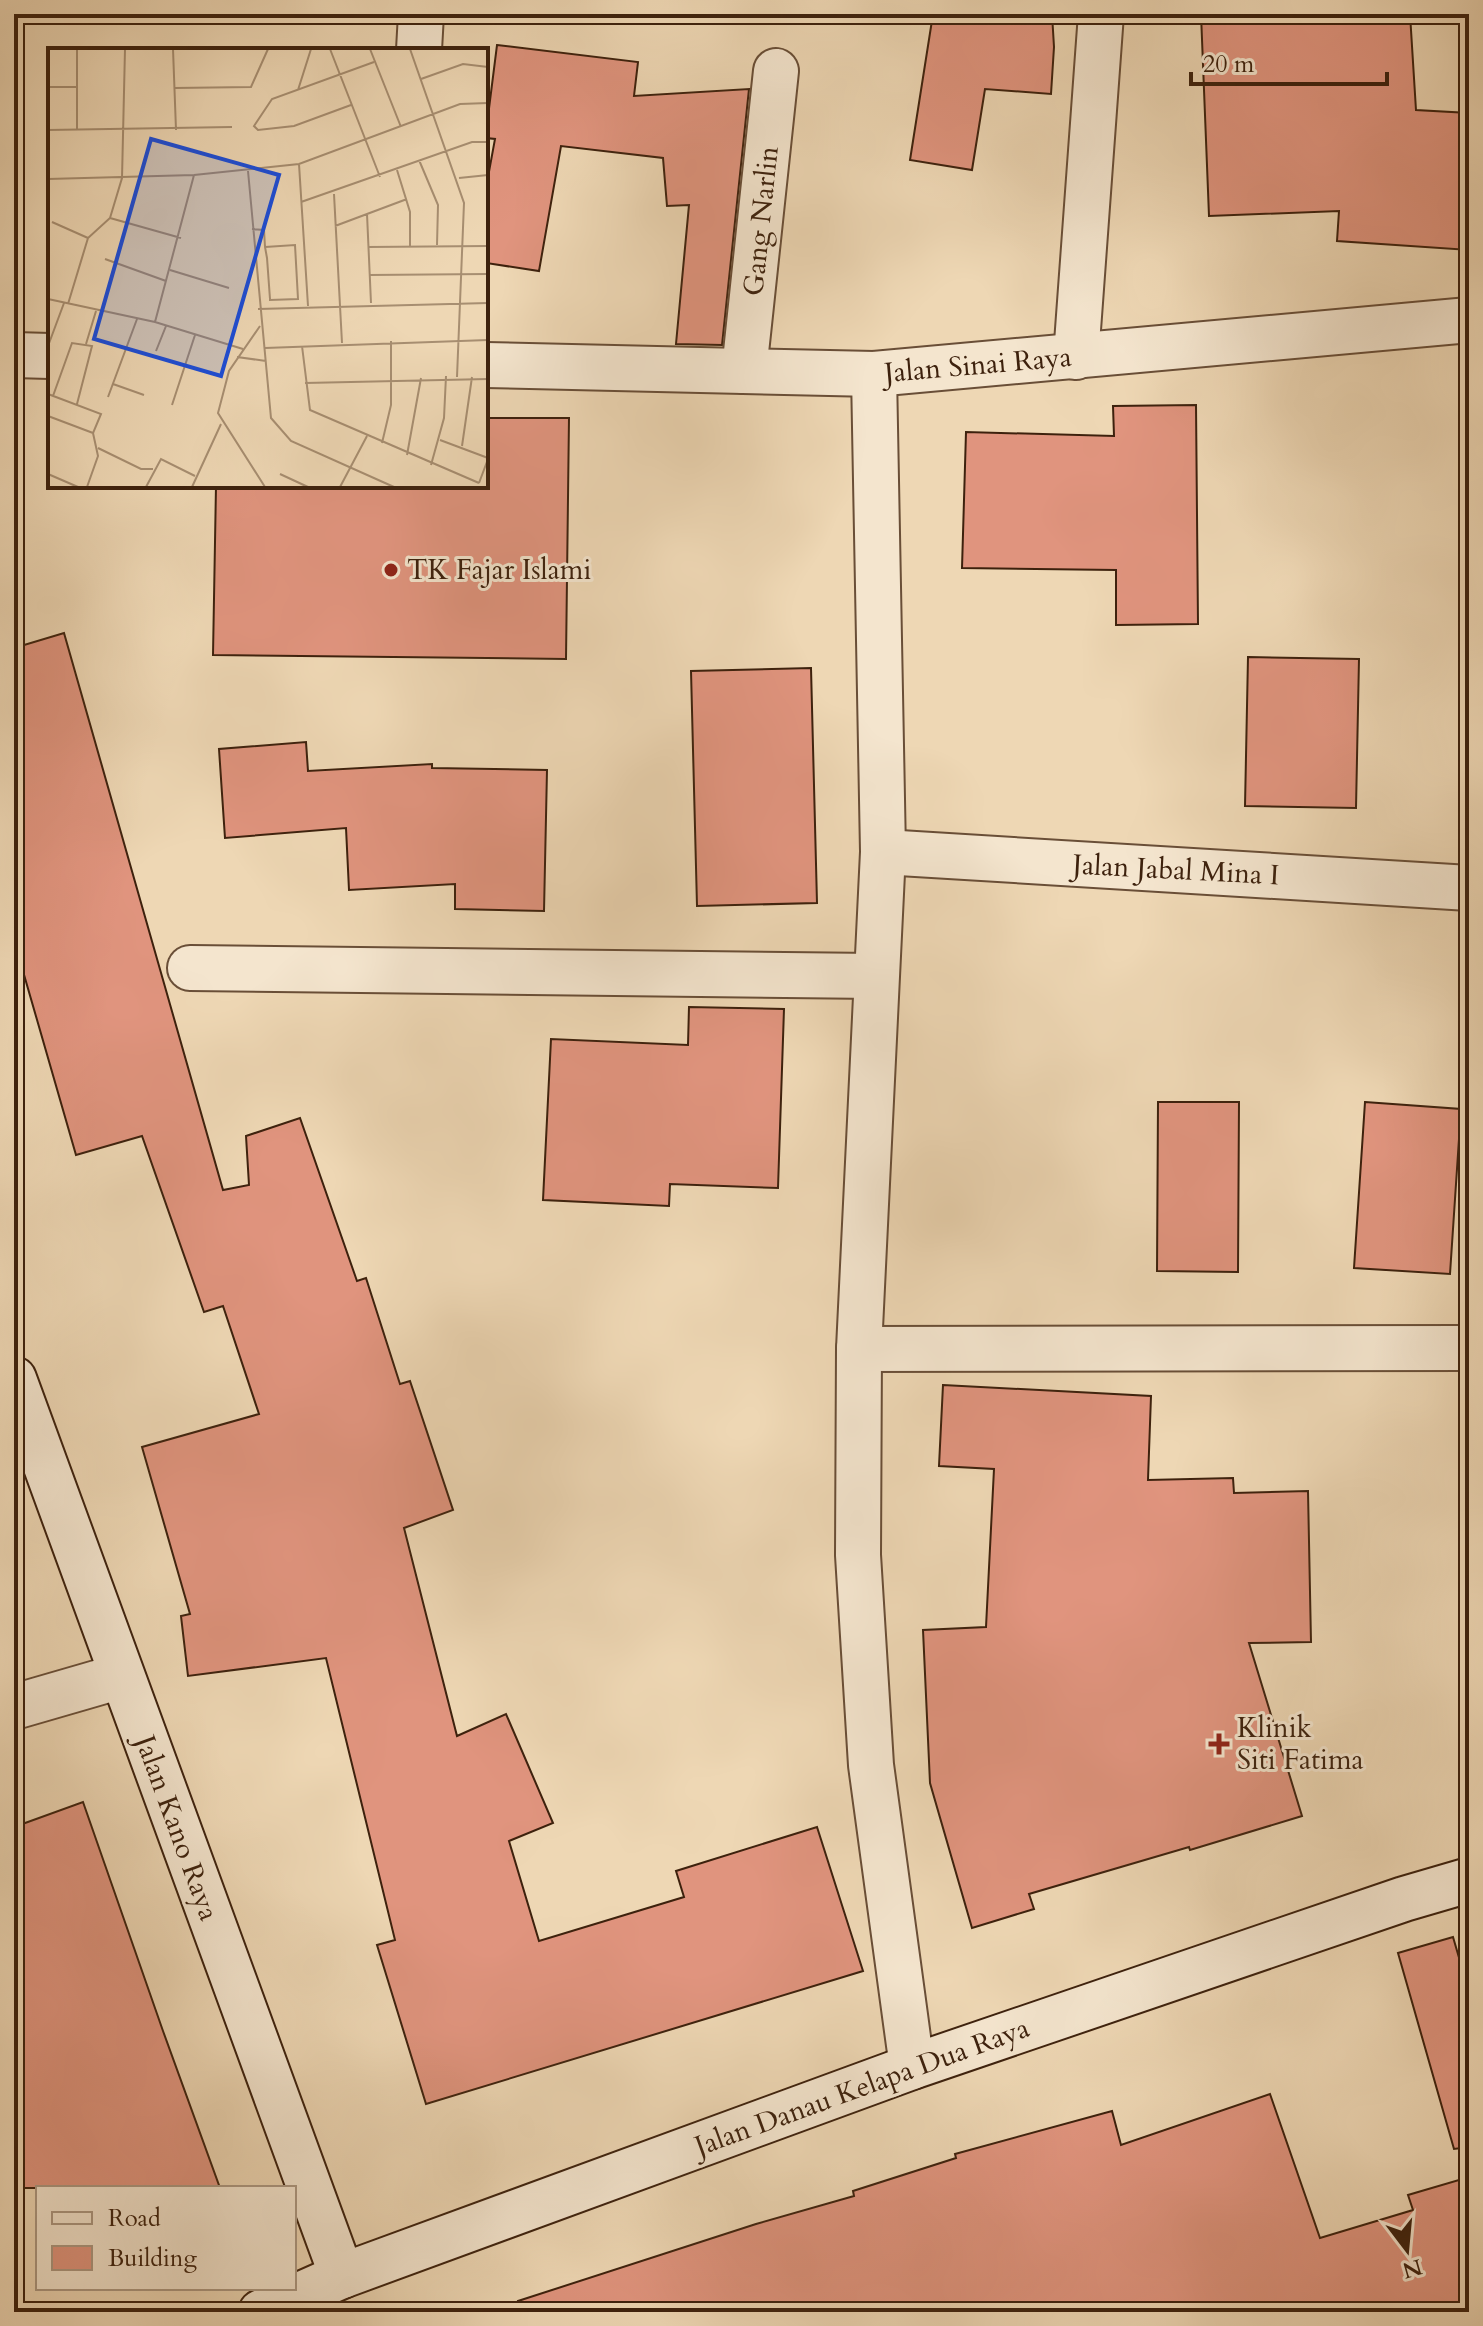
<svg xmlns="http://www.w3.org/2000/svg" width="1483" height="2326" font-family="Cardo,serif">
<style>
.building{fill:#e0947e;stroke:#3d210d;stroke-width:2}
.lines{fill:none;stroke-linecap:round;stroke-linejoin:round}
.street-casing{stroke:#694e37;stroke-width:48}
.secondary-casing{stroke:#3d210d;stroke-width:48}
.street{stroke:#f4e5ce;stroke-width:44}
.secondary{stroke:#f4e5ce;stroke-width:44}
.poi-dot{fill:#8f2418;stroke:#f4e5ce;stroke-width:3}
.labels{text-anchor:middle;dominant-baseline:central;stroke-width:6;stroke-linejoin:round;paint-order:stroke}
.street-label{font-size:28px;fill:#3d210d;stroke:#f4e5ce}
.poi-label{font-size:28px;fill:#3d210d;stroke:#f4e5ce;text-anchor:start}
.inset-road{fill:none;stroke:#a78e71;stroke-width:2}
.view{fill:#1d4ed8;fill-opacity:0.15;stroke:#1d4ed8;stroke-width:4}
.inset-edge{fill:none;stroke:#3d210d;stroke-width:4}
</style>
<rect width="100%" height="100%" fill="#eed7b4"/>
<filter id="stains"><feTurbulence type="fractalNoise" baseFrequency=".0025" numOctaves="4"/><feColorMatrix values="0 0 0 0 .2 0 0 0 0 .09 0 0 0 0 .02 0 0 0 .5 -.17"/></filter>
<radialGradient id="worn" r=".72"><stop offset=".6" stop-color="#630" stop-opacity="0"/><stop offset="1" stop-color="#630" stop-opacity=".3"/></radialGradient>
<!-- building -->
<g class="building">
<polygon points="933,14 1052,14 1054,47 1051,94 985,89 972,170 910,160"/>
<polygon points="1201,14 1410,14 1416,110 1469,113 1469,250 1337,241 1339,211 1209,216"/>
<polygon points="497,45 638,62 634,96 749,89 722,345 676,344 689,205 667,206 663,158 561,146 539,271 486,263 486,188 495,139 486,138 486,132"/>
<polygon points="1196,405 1198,624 1116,625 1116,570 962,568 966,432 1114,436 1113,406"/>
<polygon points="486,418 569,418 566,659 213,655 216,486 486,486"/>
<polygon points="64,633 223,1190 249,1185 246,1136 300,1118 357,1281 366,1278 400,1384 410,1381 453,1510 404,1528 457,1736 506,1714 553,1823 509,1841 539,1941 684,1897 676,1871 817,1827 863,1971 426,2104 377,1945 395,1940 326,1658 188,1676 181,1616 190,1614 142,1447 259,1414 223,1306 204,1312 142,1136 76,1155 14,940 14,648"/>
<polygon points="1248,657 1359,659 1356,808 1245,806"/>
<polygon points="811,668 817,903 697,906 691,671"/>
<polygon points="306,742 308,771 432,764 432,768 547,770 544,911 455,909 455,884 349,890 346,828 225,838 219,749"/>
<polygon points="689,1007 784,1009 778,1188 670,1184 669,1206 543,1200 551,1039 688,1045"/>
<polygon points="1158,1102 1239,1102 1238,1272 1157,1271"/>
<polygon points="1365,1102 1461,1109 1450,1274 1354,1268"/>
<polygon points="943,1385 1151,1396 1148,1480 1233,1478 1234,1493 1308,1491 1311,1642 1249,1643 1302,1816 1190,1850 1189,1847 1029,1894 1034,1909 972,1928 930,1783 923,1630 986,1627 994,1469 939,1466"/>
<polygon points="83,1802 163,2031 220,2188 14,2188 14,1827"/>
<polygon points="1453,1937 1469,1992 1469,2147 1454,2149 1398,1953"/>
<polygon points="1270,2094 1320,2238 1413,2210 1408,2195 1469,2177 1469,2312 520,2312 518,2301 756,2224 854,2196 853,2191 956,2158 955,2154 1112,2111 1121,2145"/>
</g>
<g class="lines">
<defs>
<g id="street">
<polyline points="419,50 421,14"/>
<polyline points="14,355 50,356"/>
<polyline points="1076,357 1101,14"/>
<polyline points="486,365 874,374 1469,320"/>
<polyline points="744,371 776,71"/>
<polyline points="874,374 883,852 859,1349 858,1555 871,1765 912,2067"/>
<polyline points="883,852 1469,888"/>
<polyline points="190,968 876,976"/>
<polyline points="859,1349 1469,1348"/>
<polyline points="14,1707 121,1676"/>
</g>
<g id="secondary">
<polyline points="14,1379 342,2276"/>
<polyline points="261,2312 342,2276 912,2067 1404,1899 1469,1880"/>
</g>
</defs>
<!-- street casing -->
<use href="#street" class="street-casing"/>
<!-- secondary casing -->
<use href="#secondary" class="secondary-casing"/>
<!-- street -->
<use href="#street" class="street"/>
<!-- secondary -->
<use href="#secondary" class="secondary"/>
</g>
<!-- markers -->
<g class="poi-dot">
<circle cx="391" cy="570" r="8"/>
<path d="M1215 1732h8v8h8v8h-8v8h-8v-8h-8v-8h8z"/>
</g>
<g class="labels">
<!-- street labels -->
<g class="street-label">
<text transform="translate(761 221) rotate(-84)">Gang Narlin</text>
<text transform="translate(978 365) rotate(-5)">Jalan Sinai Raya</text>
<text transform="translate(1176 870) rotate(3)">Jalan Jabal Mina I</text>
<text transform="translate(177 1828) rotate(70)">Jalan Kano Raya</text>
<text transform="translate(862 2087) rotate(-20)">Jalan Danau Kelapa Dua Raya</text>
</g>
<!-- poi labels -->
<g class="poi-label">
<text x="407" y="570">TK Fajar Islami</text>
<text x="1237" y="1728">Klinik<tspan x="1237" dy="32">Siti Fatima</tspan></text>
</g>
</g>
<!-- overview -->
<g transform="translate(48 48)">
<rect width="440" height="440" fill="#eed7b4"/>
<path class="inset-road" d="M125,1L128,82M282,1L332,129M322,1L353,79M362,1L416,155L409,329M373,31L415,16L440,19M0,39H29M126,40L203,39L220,1M250,42L263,1M303,57L246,78L210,82L206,78L224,51L326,14M0,82L184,79M29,82V1M371,112L390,157L389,197M251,116L260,258M349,122L362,164V198M200,123L223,370L243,393L346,439M411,130L440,127M0,131L146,127L251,116L412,56L440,55M286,146L294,295M253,154L424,94H440M319,166L323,255M62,170L133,190M4,174L40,190M287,178L359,151M204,181L216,182L217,199L219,210L222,251V252L250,251L247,197L217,199M320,199L440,198M57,211L118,233M122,222L181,240M321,227L440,226M0,251L107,274L195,301M20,256L40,190L62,170L74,130L77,1M210,261L440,255M107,274L146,127M212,278L181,323L170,365L217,439M38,296L48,263M0,298L16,255M254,298L262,362L431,435M217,300L440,292M108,303L118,278M189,309L218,313M257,335L440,331M65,336L96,347M0,346L53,366L45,385L50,408L39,439M5,348L24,295L44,298L29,356M60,349L89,271M124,357L147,287M0,368L45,385M392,392L440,410M334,395L343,357V293M414,398L424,329M50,400L93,421H105M359,407L373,330M383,417L396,370L398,328M0,426L30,439M232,426L260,439M431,435L440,411M98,439L113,411L147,428M144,439L173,376M292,439L319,388"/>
<path class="view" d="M103,91L231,127L173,328L46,291Z"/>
<rect width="440" height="440" class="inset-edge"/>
</g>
<!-- margin -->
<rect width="1483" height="2326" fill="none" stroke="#eed7b4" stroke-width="48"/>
<rect x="16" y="16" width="1451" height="2294" fill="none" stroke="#3d210d" stroke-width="4"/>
<rect x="24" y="24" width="1435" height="2278" fill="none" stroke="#3d210d" stroke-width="2"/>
<!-- legend -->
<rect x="36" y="2186" width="260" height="104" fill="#f4e5ce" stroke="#ab9781" stroke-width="2"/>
<rect x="52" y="2212" width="40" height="12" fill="#f4e5ce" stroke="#ab9781" stroke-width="2"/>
<text x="108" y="2226" font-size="24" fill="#3d210d">Road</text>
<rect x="52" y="2246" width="40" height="24" fill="#e0947e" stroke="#ab9781" stroke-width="2"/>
<text x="108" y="2266" font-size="24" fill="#3d210d">Building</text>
<!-- north arrow -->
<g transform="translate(1407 2250) rotate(164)" stroke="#f4e5ce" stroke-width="6" paint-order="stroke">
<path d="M0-6L14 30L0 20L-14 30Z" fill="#3d210d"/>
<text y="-12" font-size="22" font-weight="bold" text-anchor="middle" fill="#3d210d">N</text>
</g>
<!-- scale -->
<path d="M1191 72v12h196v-12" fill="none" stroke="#3d210d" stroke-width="4"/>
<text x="1203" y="72" font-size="24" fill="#3d210d" stroke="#f4e5ce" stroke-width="6" paint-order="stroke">20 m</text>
<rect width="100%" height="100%" filter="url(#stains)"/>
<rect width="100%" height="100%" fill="url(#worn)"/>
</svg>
